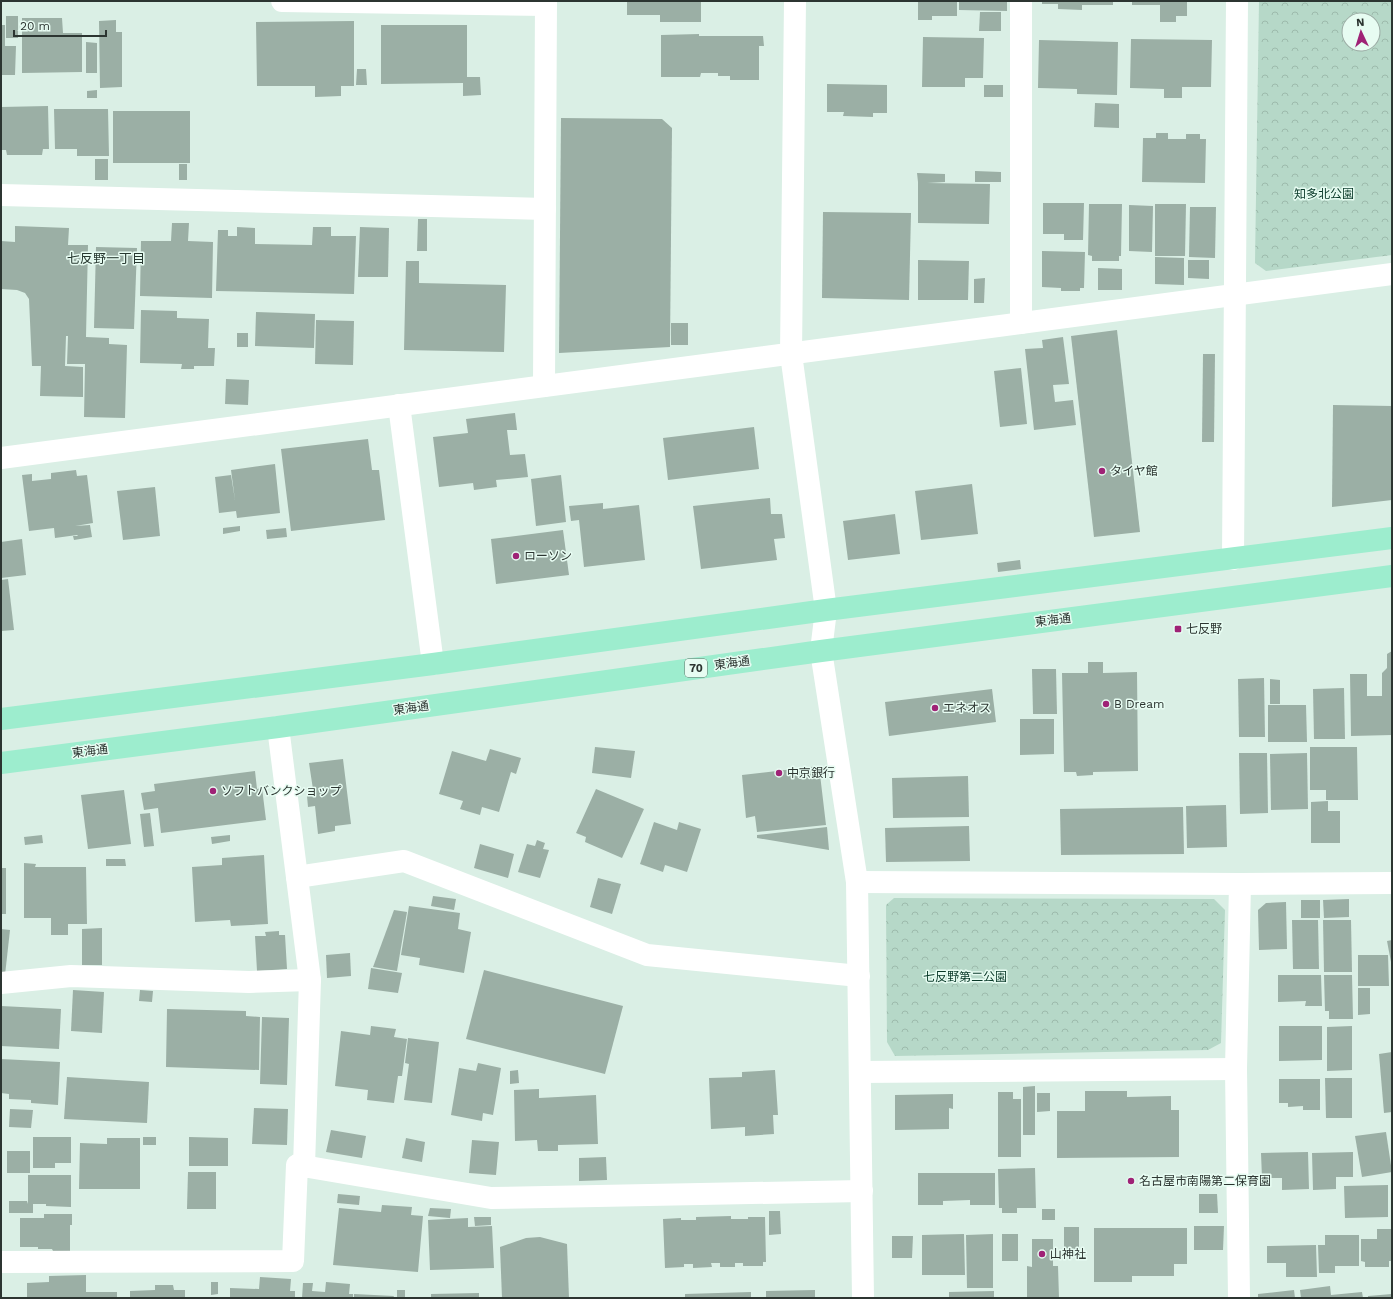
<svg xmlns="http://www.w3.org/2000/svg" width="1393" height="1299" font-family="'Work Sans','Noto Sans JP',sans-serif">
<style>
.park{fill:url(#park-crowns);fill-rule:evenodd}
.building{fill:#9bafa5}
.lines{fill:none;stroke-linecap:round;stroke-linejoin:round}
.minor{stroke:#fff;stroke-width:22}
.major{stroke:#9dedce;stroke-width:22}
.poi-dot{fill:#9f2276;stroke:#e7fcf2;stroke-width:1.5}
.labels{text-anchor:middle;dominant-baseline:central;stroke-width:3;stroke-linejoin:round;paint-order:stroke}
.shield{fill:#e7fcf2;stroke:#64716b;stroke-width:1}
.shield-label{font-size:11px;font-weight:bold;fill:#2c3531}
.park-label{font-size:12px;fill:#093928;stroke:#e7fcf2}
.poi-label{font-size:12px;fill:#2c3531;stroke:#e7fcf2;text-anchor:start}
.street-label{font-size:12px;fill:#2c3531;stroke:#e7fcf2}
.neighbourhood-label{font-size:13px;fill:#273830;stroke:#e7fcf2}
</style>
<defs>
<pattern id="park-crowns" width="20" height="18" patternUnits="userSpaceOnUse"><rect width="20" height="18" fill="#b6d8c8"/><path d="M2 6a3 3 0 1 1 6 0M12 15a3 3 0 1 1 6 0" fill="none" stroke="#9dbaac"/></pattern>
</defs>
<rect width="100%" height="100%" fill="#daefe5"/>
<!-- park -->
<g class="park">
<path d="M1259,1H1392V255L1266,271L1255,263ZM1349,20H1373V44H1349Z"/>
<polygon points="894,898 1214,899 1225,910 1221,1043 1208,1050 895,1056 887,1042 886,905"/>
</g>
<!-- building -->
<g class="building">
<polygon points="627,1 701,1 701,22 660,22 660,15 627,15"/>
<polygon points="918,1 957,1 957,16 932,16 932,20 918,20"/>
<polygon points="959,1 1007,1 1007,11 959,10"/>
<polygon points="1042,1 1113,1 1113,5 1082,5 1082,10 1058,9 1058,4 1042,4"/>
<polygon points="1132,1 1187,1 1187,16 1176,16 1176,22 1160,22 1160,5 1132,5"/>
<polygon points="980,12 1001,12 1001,31 979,31"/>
<rect x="6" y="16" width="12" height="22"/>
<polygon points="22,18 62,18 63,33 82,33 82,72 22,73"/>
<polygon points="116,20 116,32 122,32 122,87 100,88 99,21"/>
<polygon points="354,21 354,86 341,86 341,96 315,97 315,86 257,86 256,22"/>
<polygon points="1,25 5,25 5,46 16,46 15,75 1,75"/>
<polygon points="381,25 467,25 467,77 480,77 481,95 463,96 463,83 381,84"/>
<polygon points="699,34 699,36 763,36 764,46 759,46 759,80 730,80 730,76 718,76 718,73 701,73 700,77 661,77 661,35"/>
<polygon points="923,37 984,38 983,78 965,78 965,87 922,87"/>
<polygon points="1131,39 1212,40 1211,87 1182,87 1182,98 1164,98 1164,89 1130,88"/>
<polygon points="1039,40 1118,42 1117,95 1077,94 1077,89 1038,88"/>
<polygon points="86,42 97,43 97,73 86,73"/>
<polygon points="357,69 366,69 367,85 356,85"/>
<polygon points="827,84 887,85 887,113 873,113 873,117 843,116 844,112 827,112"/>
<rect x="984" y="85" width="19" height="12"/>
<polygon points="97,90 97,98 87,98 87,91"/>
<polygon points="1095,103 1119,104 1119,128 1094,127"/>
<polygon points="48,106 49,149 43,149 42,155 7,155 6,150 1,150 1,107"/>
<polygon points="54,109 108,109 109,156 77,156 77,149 55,149"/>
<rect x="113" y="111" width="77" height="52"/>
<polygon points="561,118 662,119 672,128 670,347 559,353"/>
<polygon points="1156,133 1168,133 1168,139 1186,139 1186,134 1200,134 1200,139 1206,139 1205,183 1142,182 1143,138 1156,138"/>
<rect x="95" y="159" width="13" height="21"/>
<rect x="179" y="164" width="8" height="16"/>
<polygon points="975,171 1001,172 1001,182 975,182"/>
<polygon points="917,173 945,174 945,182 927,183 990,184 989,224 918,223 918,182"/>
<polygon points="1043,203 1084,203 1083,240 1064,240 1064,234 1043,234"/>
<polygon points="1089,204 1122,204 1121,256 1119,256 1119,261 1092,261 1092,256 1088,255"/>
<polygon points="1155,204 1186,204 1185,256 1155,256"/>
<polygon points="1129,205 1153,206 1152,252 1129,251"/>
<polygon points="1190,207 1216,207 1215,258 1189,257"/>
<polygon points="823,212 911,213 909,300 822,298"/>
<polygon points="418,219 427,219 427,251 417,251"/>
<polygon points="172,223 189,223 188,241 213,242 212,298 140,296 141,241 171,241"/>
<polygon points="15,226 69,228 68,245 88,245 86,337 109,338 109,344 127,345 125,418 84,417 85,364 67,364 68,336 72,336 66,336 65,366 83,367 83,397 40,396 41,366 32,366 29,299 25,293 17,290 1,289 1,241 15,242"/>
<polygon points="237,227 255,228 255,244 312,245 313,227 331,227 331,236 356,236 354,294 216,291 218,230 228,230 228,236 237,236"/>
<polygon points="360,227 389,228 388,277 358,277"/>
<polygon points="96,247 137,248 134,329 94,328"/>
<polygon points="1042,251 1085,252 1084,288 1080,288 1080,291 1061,291 1061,288 1042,287"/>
<polygon points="1155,257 1184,258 1184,285 1155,284"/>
<polygon points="918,260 969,261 968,300 918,300"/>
<polygon points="1188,260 1209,260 1209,279 1188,278"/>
<polygon points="406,261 419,261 419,283 506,285 504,352 404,350"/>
<polygon points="1098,268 1122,269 1122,290 1098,290"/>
<polygon points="985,278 984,303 974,303 974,279"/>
<polygon points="141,310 177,311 177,318 209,319 208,348 215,348 214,366 194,366 194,369 181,369 182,364 140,363"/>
<polygon points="256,312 315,314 314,348 255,346"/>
<polygon points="316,320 354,321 353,365 315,364"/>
<rect x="671" y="323" width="17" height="22"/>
<polygon points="1117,330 1140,532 1094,537 1071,336"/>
<rect x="237" y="333" width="11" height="14"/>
<polygon points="1063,337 1069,384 1053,385 1055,402 1073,400 1076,425 1034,430 1025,349 1043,348 1042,340"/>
<polygon points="1203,354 1215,354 1214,442 1202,442"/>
<polygon points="1021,368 1027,424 1000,427 994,371"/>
<polygon points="226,379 249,380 248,405 225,404"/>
<polygon points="1333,405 1392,406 1392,500 1332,507"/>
<polygon points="515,413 517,430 507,430 510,455 525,454 528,477 496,480 497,487 474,490 473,483 439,487 433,437 468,433 466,419"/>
<polygon points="754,427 759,469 668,480 663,438"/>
<polygon points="368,439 372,470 379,470 385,520 291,531 281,449"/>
<polygon points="275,464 280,513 237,518 236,511 219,513 215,477 231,475 235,500 231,470"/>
<polygon points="76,470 77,476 87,475 93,523 75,526 90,525 92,537 74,540 73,536 78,536 77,535 55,538 54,528 29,531 22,475 32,474 32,481 51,479 51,473"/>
<polygon points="561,475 566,522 536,526 531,479"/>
<polygon points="972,484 978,534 921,540 915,491"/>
<polygon points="155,487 160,536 123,540 117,491"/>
<polygon points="770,498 771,514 782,514 785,538 774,539 777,560 701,569 693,506"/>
<polygon points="603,503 603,509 639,505 645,560 584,567 579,520 571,521 569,506"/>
<polygon points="895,514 900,554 848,560 843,521"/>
<polygon points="240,526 240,531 223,534 223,528"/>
<polygon points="286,528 287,537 267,539 266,530"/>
<polygon points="563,530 569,575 496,584 491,539"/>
<polygon points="22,539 26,575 1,578 1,542"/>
<polygon points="1020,560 1021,569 998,572 997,563"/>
<polygon points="8,579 14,630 1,631 1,580"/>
<polygon points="1392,651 1392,735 1351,736 1350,674 1367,674 1367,696 1382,696 1382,673 1387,668 1387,654"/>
<polygon points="1088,662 1103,662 1103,673 1137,672 1138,771 1093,772 1093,775 1077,776 1076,772 1064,772 1062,673 1088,673"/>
<polygon points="1032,669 1056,669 1057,714 1033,714"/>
<polygon points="1264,678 1265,737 1239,737 1238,679"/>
<polygon points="1270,679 1280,680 1280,704 1270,704"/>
<polygon points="1344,688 1345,739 1314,739 1313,689"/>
<polygon points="992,689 996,722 889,736 885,702"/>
<polygon points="1268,705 1306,705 1307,742 1268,742"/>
<polygon points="1020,719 1054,719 1054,754 1020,755"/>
<polygon points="595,747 635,751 631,778 592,773"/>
<polygon points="1310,747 1357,747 1358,800 1326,800 1326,790 1310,790"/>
<polygon points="490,749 521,758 516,774 511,772 499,812 482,807 480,815 460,809 463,801 439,794 452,751 486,761"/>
<polygon points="1239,753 1267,753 1268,813 1240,814"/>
<polygon points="1307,753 1308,809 1271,810 1270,754"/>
<polygon points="343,759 351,824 335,826 335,831 318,834 315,806 308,807 307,796 314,796 309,763"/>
<polygon points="819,766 826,825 757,832 755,816 746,818 742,775"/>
<polygon points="255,771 257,789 262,788 266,820 161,833 158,808 144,810 141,793 155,791 154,784"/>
<polygon points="968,776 969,817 893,818 892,778"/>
<polygon points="596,789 644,809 622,858 585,842 586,837 576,833"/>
<polygon points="124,790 131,844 88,849 81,795"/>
<polygon points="1328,801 1328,811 1340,811 1340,843 1311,843 1311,802"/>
<polygon points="1226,805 1227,847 1187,848 1186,806"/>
<polygon points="1183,807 1184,854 1061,855 1060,809"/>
<polygon points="150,813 154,846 144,847 140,814"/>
<polygon points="654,822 677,830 679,822 701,829 687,872 665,865 663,872 640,864"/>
<polygon points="969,826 970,861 886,862 885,828"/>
<polygon points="827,827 829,850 757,838 757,835"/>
<polygon points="42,835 43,843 25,845 24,837"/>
<polygon points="230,835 230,841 212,844 211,837"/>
<polygon points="537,840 545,843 543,849 549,850 540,878 518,872 527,844 535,846"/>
<polygon points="480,844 514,854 508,878 474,868"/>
<polygon points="264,855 268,924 231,926 230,920 195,922 192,867 222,865 222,858"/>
<polygon points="106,859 125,859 126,866 106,866"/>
<polygon points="24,863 36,864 35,867 86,867 87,924 68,924 68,935 51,935 51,918 24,918"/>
<rect x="1" y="868" width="5" height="46"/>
<polygon points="598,878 621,884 612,914 590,907"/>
<polygon points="433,896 456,899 454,910 431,906"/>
<polygon points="1349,899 1349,917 1324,918 1323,900"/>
<rect x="1301" y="900" width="19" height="18"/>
<polygon points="1286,902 1287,949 1259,950 1258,910 1266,903"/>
<polygon points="409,906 460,913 458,929 471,932 464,973 419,965 420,958 401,955"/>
<polygon points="394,910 407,912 397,971 373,967"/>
<polygon points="1292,920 1318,920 1319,969 1293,969"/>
<polygon points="1323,920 1351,920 1352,972 1324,972"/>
<polygon points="102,928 102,965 82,965 82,929"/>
<polygon points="1,929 10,930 5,975 1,975"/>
<polygon points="279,931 279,935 285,935 287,969 257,971 255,936 266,936 265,932"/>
<polygon points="1392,940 1392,961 1391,962 1387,941"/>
<polygon points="350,953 351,976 327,978 326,955"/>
<polygon points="1358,955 1388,955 1389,986 1358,986"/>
<polygon points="371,968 402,973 398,993 368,989"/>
<polygon points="484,970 623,1006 605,1074 466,1039"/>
<polygon points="1278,975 1321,975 1322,1006 1305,1006 1306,1001 1278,1002"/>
<polygon points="1324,975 1352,975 1353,1019 1329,1019 1329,1011 1325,1011"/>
<polygon points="1358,988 1370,988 1370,1014 1358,1015"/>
<polygon points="73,990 104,992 102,1033 71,1031"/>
<polygon points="140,990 153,991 152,1002 139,1001"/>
<polygon points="1,1006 61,1009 59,1049 1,1046"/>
<polygon points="167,1009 246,1011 246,1016 260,1017 259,1070 166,1067"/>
<polygon points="262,1017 289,1018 287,1085 260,1084"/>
<polygon points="371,1026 396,1029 394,1037 407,1039 402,1076 398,1076 394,1103 367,1100 368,1090 335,1086 341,1031 370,1035"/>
<polygon points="1279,1026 1322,1026 1322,1060 1279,1061"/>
<polygon points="1352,1026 1352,1070 1327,1071 1327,1027"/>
<polygon points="408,1038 439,1042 432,1103 404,1100 409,1064 405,1063"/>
<polygon points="1392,1052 1392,1112 1384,1113 1379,1054"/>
<polygon points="1,1059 60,1062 58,1105 31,1103 31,1100 9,1099 9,1094 1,1093"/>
<polygon points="478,1063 501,1068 493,1115 483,1113 482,1121 451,1115 459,1068 476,1071"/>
<polygon points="518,1070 519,1083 510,1084 510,1071"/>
<polygon points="775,1070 778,1115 773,1115 774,1134 745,1136 745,1127 711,1129 709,1078 742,1077 742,1072"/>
<polygon points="67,1077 149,1082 147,1123 64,1119"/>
<polygon points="1325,1078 1352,1078 1352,1118 1326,1118"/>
<polygon points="1279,1079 1320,1079 1320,1110 1303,1110 1303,1106 1288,1107 1288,1103 1279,1103"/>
<polygon points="1035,1086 1035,1135 1023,1135 1023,1087"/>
<polygon points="539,1089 539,1098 596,1095 598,1144 558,1145 558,1151 538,1151 537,1140 515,1141 514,1090"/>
<polygon points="1085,1091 1127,1091 1127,1097 1171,1096 1171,1110 1179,1110 1179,1157 1057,1158 1057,1111 1085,1111"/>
<polygon points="998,1092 1013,1092 1013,1099 1021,1099 1021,1157 998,1157"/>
<polygon points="1037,1093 1050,1093 1050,1111 1037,1112"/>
<polygon points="953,1094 953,1109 949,1108 949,1129 895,1130 895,1095"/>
<polygon points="254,1108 288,1109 287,1145 252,1144"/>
<polygon points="10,1109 33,1110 31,1128 9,1127"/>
<polygon points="331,1130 366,1136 362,1158 326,1152"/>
<polygon points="1386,1132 1392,1172 1362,1177 1355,1136"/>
<polygon points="33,1137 71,1137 71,1163 55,1163 55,1168 33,1168"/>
<rect x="143" y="1137" width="13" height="8"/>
<polygon points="189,1137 228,1138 228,1166 189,1166"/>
<polygon points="107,1138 140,1138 140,1189 79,1189 80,1143 107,1144"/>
<polygon points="406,1138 425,1142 422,1162 402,1158"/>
<polygon points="472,1140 499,1142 496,1175 469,1173"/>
<rect x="7" y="1151" width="23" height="22"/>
<polygon points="1308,1152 1309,1189 1282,1190 1282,1178 1262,1178 1261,1153"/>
<polygon points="1353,1152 1353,1177 1336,1177 1336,1189 1313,1190 1312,1153"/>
<polygon points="606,1157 607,1180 579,1181 579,1158"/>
<polygon points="1035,1168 1036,1208 1017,1208 1017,1213 1002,1213 1002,1208 999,1208 998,1169"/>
<polygon points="188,1172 216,1172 216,1209 187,1209"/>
<polygon points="918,1173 995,1173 995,1205 970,1205 970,1200 943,1201 943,1205 918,1205"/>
<polygon points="28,1175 71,1175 71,1207 46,1206 46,1204 33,1204 33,1213 9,1213 9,1201 27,1201 28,1204"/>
<polygon points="1388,1185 1388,1217 1345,1218 1344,1186"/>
<polygon points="338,1194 360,1196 359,1205 337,1203"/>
<polygon points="1199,1194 1217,1194 1218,1213 1199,1213"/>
<polygon points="382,1205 412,1207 411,1215 423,1216 418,1272 333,1265 339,1208 381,1212"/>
<polygon points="430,1208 451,1209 450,1218 428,1216"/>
<rect x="1042" y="1209" width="13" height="11"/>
<polygon points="769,1211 780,1211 781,1234 769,1235"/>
<polygon points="44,1214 72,1214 72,1225 70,1225 70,1251 53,1251 52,1249 38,1249 38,1247 20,1247 20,1218 44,1218"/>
<polygon points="731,1216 731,1219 748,1219 748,1217 765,1217 766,1262 763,1262 763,1266 743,1266 743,1263 735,1263 735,1267 720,1267 720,1263 711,1263 712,1267 693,1268 693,1264 684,1264 684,1267 665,1268 663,1219 681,1218 681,1220 696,1220 696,1217"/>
<polygon points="474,1217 491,1217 491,1225 475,1226"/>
<polygon points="468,1218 468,1227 492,1226 494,1268 430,1270 428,1220"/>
<polygon points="1194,1226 1224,1226 1223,1250 1194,1250"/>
<rect x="1064" y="1227" width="15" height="30"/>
<polygon points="1094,1228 1187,1228 1187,1264 1174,1264 1174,1276 1132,1276 1132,1282 1094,1282"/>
<polygon points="1377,1229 1392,1229 1392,1261 1389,1261 1389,1267 1365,1267 1365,1262 1361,1261 1361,1239 1377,1239"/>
<polygon points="964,1234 965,1275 922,1275 922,1235"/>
<polygon points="993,1234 993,1288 967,1288 966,1235"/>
<rect x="1002" y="1234" width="16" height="27"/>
<polygon points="1325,1235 1359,1235 1359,1266 1335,1266 1335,1273 1319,1273 1318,1245 1325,1245"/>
<polygon points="892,1236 913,1236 912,1258 892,1258"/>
<polygon points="540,1237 567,1244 569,1298 502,1298 500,1247 526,1238"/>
<polygon points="1032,1239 1053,1239 1053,1266 1058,1266 1059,1298 1027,1298 1027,1266 1032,1267"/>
<polygon points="1316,1245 1317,1277 1286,1277 1286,1263 1267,1263 1267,1246"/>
<polygon points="86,1275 86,1292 117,1292 117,1298 27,1298 27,1283 49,1282 49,1276"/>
<polygon points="260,1277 291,1279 290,1291 295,1291 295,1298 230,1298 230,1288 259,1289"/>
<polygon points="211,1282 218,1282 218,1294 211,1295"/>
<polygon points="326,1282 350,1284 349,1294 353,1294 353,1298 302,1298 303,1283 313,1283 312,1291 325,1292"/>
<polygon points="155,1285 173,1285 174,1290 185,1290 185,1298 130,1298 130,1291 155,1290"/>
<polygon points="1330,1286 1331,1295 1362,1292 1363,1298 1301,1298 1300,1290"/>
<rect x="397" y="1290" width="8" height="8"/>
<polygon points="815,1290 815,1298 766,1298 766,1291"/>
<polygon points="1294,1290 1295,1298 1258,1298 1258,1294"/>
<polygon points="994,1291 994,1298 949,1298 949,1292"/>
<polygon points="751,1292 751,1298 685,1298 685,1294"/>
<polygon points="479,1293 479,1298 431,1298 431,1294"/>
<polygon points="354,1294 394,1296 393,1298 354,1298"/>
<polygon points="1392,1294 1392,1298 1368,1298 1368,1296"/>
</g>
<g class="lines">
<!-- minor -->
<g class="minor">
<polyline points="282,1 546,5"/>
<polyline points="795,1 791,354 826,610 821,651 857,882 863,1298"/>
<polyline points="1,195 545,209"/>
<polyline points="1021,323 1021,1"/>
<polyline points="544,386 546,1"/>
<polyline points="399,405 433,664"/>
<polyline points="1,458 1392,274"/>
<polyline points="1233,559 1237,1"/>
<polyline points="278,727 310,980 304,1166"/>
<polyline points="297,877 404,861 647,955 859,976"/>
<polyline points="857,882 1240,884 1392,883"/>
<polyline points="1,983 71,976 249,982 310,980"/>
<polyline points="860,1072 1236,1069"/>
<polyline points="1,1262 293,1261 297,1165 491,1198 862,1191"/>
<polyline points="1239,1298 1236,1069 1240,884"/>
</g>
<!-- major -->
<g class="major">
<polyline points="1,719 433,664 826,610 1392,538"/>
<polyline points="1,763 278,727 821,651 1392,576"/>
</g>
</g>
<!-- markers -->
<g class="poi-dot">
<circle cx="1102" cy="471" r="4"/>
<circle cx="516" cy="556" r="4"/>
<rect x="1174" y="625" width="8" height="8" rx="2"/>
<circle cx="1106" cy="704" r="4"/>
<circle cx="935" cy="708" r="4"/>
<circle cx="779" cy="773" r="4"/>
<circle cx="213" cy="791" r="4"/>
<circle cx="1131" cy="1181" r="4"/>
<circle cx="1042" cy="1254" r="4"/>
</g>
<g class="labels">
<!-- shield labels -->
<rect class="shield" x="685" y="659" width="22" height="18" rx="3"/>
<g class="shield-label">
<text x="696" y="668">70</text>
</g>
<!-- park labels -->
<g class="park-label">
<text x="1324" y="194">知多北公園</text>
<text x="965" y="977">七反野第二公園</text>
</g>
<!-- poi labels -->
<g class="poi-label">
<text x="1110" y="471">タイヤ館</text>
<text x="524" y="556">ローソン</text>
<text x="1186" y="629">七反野</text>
<text x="1114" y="704">B Dream</text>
<text x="943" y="708">エネオス</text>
<text x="787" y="773">中京銀行</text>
<text x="221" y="791">ソフトバンクショップ</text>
<text x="1139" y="1181">名古屋市南陽第二保育園</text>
<text x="1050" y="1254">山神社</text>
</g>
<!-- street labels -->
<g class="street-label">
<text transform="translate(1053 620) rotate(-7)">東海通</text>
<text transform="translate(732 663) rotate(-8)">東海通</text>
<text transform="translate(411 708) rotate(-8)">東海通</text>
<text transform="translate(90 751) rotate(-7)">東海通</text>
</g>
<!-- neighbourhood labels -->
<g class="neighbourhood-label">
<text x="106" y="258">七反野一丁目</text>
</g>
</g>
<!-- border -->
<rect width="1393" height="1299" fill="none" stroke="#2c3531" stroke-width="4"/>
<!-- north arrow -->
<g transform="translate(1361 32) rotate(356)"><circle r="19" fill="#e7fcf2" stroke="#9caca5"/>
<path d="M0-3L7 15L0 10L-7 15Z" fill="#9f2276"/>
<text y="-6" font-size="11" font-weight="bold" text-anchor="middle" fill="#2c3531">N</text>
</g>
<!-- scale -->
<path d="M14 30v6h92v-6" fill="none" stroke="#2c3531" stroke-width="2"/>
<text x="20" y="30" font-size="12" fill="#2c3531" stroke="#e7fcf2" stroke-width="3" paint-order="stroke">20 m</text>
</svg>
